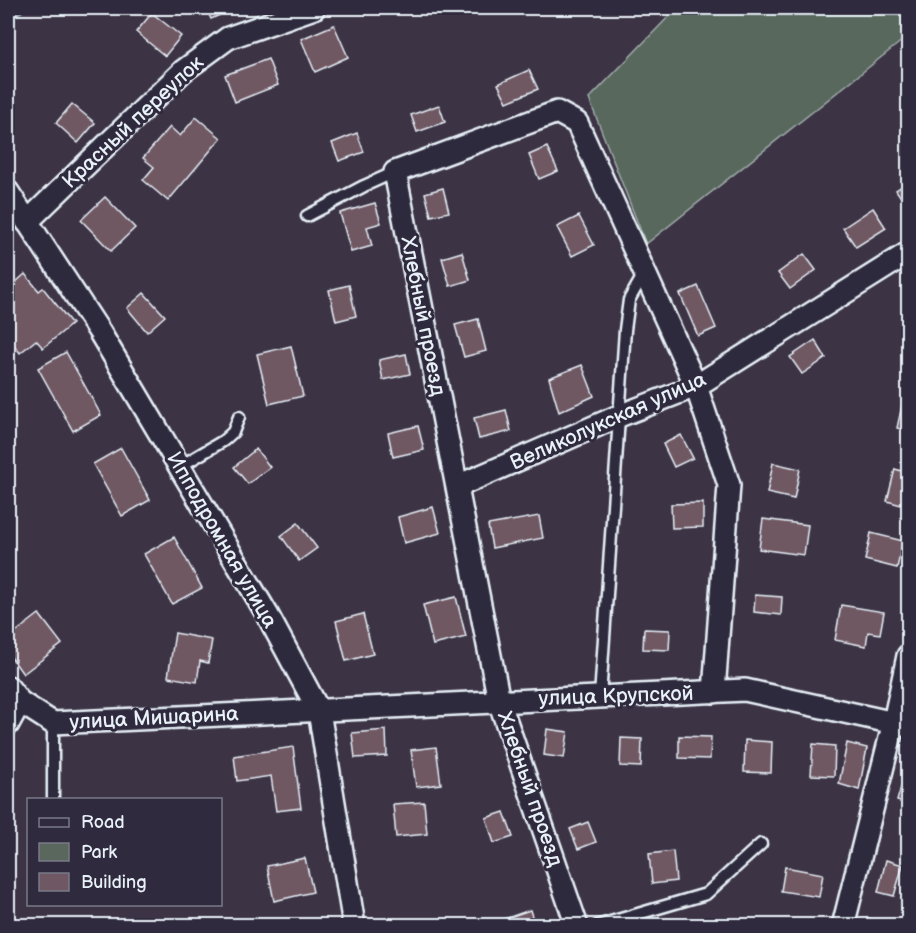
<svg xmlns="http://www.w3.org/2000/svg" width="916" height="933" font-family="'Balsamiq Sans',sans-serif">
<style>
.green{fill:#59675d;stroke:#a0acaa;stroke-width:1.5}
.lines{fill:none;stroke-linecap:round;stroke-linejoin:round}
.stream{stroke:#8c9cac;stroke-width:6}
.building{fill:#6f5863;stroke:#e8f1f8;stroke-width:1.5}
.lane-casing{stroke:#e8f1f8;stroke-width:15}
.street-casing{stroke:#e8f1f8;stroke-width:26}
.lane{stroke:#2f2a3d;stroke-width:10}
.street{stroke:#2f2a3d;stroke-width:21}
.labels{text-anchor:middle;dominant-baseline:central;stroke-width:6;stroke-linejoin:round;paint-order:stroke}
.street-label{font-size:21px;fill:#e8f1f8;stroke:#2f2a3d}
</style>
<rect width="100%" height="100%" fill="#3c3345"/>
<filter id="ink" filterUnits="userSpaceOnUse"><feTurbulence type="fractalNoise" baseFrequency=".0167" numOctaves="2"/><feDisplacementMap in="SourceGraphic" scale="12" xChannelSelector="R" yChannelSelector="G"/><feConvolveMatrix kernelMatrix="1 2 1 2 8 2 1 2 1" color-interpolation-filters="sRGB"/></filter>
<g filter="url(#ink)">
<!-- green -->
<polygon class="green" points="677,8 908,8 908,36 646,244 589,99"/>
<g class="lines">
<!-- stream -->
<polyline class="stream" points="8,19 23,8"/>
</g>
<!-- building -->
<g class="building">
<polygon points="206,8 235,8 211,19"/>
<polygon points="152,13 181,36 165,56 136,32"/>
<polygon points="334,25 348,57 315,72 301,39"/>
<polygon points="268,59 278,85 235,102 225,75"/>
<polygon points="529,70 538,89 507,102 498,84"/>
<polygon points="72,104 95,123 78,143 56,123"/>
<polygon points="439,105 445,122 417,132 411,115"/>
<polygon points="196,117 221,138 168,201 143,180 154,167 143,158 170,127 180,136"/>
<polygon points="357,133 364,152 339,161 332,143"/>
<polygon points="547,147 558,171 539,179 529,155"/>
<polygon points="908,182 908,208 896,190"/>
<polygon points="443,188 449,212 431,216 425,193"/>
<polygon points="105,197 135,228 111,251 81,220"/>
<polygon points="375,203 381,223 367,227 372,246 351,252 340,213"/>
<polygon points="873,208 886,228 856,247 843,228"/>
<polygon points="579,216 594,245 572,256 557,227"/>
<polygon points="462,252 470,280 450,286 442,258"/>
<polygon points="804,254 816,270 790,289 778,273"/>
<polygon points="25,274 39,291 43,288 72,324 43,348 36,340 20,353 8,337 8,289"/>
<polygon points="349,285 356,316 336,321 329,290"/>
<polygon points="698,286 716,328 698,336 680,294"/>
<polygon points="144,293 165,316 147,332 127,308"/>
<polygon points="478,319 486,351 464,357 455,325"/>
<polygon points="815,340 826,358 802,374 790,357"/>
<polygon points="291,346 303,396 269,404 257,354"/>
<polygon points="66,352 101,415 73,431 38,368"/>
<polygon points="406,354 410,374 383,380 379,360"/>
<polygon points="582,365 594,396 559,412 549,378"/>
<polygon points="905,392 908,392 908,431 897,428"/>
<polygon points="506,410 511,431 479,439 474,418"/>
<polygon points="418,426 424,450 393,457 388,433"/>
<polygon points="681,435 693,458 674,467 663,444"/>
<polygon points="121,448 150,500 122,516 93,464"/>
<polygon points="256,449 270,467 248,484 234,467"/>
<polygon points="773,463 800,469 794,499 767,493"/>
<polygon points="895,469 908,473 908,507 887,501"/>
<polygon points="703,503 703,527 672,528 671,504"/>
<polygon points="433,507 440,533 404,543 398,517"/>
<polygon points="539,516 543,538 492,548 488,525"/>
<polygon points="763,519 808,525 804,555 759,549"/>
<polygon points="298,523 317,548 299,561 281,536"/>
<polygon points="871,533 903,541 897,568 865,560"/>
<polygon points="174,537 202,588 172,604 144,554"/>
<polygon points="755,595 782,597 781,615 754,612"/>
<polygon points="456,597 466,637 433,645 423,605"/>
<polygon points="841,605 884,612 880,634 868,632 866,646 835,640"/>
<polygon points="39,614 62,644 23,674 8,653 8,638"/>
<polygon points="363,614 373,654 346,661 336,621"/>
<polygon points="644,629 670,630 669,650 643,649"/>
<polygon points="175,633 212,640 208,663 200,661 197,682 168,677"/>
<polygon points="547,729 568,732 564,758 544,755"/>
<polygon points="386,730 387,756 355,758 352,733"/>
<polygon points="679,736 711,737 710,759 679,758"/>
<polygon points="621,738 642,739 641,767 620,766"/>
<polygon points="745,740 772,742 771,773 744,772"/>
<polygon points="847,743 867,748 859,790 839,784"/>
<polygon points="813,744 835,746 834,776 811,775"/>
<polygon points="293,747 301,808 276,811 271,776 237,781 234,756"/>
<polygon points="436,747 441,784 416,787 411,750"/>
<polygon points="903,780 908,781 908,804 897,801"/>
<polygon points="424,802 427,834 396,837 393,804"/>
<polygon points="504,812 513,837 494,843 486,818"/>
<polygon points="588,822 596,842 578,849 570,829"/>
<polygon points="673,851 676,881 652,884 649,854"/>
<polygon points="305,858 313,892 274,901 267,866"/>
<polygon points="886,860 903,865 894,896 878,892"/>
<polygon points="785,867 823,874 819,897 781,891"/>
<polygon points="530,910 535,926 500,926 498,921"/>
<polygon points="692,918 695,926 673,926"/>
<polygon points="868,918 888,923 887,926 866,926"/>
</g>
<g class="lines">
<defs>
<g id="lane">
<polyline points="307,216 364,186 395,172"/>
<polyline points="179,467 223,441 233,432 239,417"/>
<polyline points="600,697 625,330 629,300 645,272"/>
<polyline points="53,723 53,800"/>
<polyline points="597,926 706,894 761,844"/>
</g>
<g id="street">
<polyline points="8,192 99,331 267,614 319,711 353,919"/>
<polyline points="27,222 183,71 228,38 314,8"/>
<polyline points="458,486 619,416 696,386 908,253"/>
<polyline points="8,687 20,702"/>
<polyline points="8,724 20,702 53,723 745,690 908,726"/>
<polyline points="577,926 499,701 395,172 557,112 577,123 696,386 729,485 714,692"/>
<polyline points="843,926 894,722 908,656"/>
</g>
</defs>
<!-- lane casing -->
<use href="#lane" class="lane-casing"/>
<!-- street casing -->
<use href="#street" class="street-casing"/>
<!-- lane -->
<use href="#lane" class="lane"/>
<!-- street -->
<use href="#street" class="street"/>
</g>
</g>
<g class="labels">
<!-- street labels -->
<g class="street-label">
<text transform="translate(133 122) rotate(-43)">Красный переулок</text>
<text transform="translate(423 316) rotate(79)">Хлебный проезд</text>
<text transform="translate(608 421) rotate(-24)">Великолукская улица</text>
<text transform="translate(222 540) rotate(60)">Ипподромная улица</text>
<text transform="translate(616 696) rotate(-2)">улица Крупской</text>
<text transform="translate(154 718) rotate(-3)">улица Мишарина</text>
<text transform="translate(530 789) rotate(71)">Хлебный проезд</text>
</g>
</g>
<!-- margin -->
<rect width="916" height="933" fill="none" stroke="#2f2a3d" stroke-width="30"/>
<rect x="15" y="15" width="886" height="903" fill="none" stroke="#e8f1f8" stroke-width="2" filter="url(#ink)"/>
<!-- legend -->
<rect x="27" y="798" width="195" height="108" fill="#2f2a3d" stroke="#797a88" stroke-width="1.5"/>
<rect x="39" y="818" width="30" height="9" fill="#2f2a3d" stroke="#797a88" stroke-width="1.5"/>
<text x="81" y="828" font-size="18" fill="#e8f1f8">Road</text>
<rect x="39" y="843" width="30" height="18" fill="#59675d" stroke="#797a88" stroke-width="1.5"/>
<text x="81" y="858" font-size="18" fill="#e8f1f8">Park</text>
<rect x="39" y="873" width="30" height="18" fill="#6f5863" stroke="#797a88" stroke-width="1.5"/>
<text x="81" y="888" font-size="18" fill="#e8f1f8">Building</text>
</svg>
